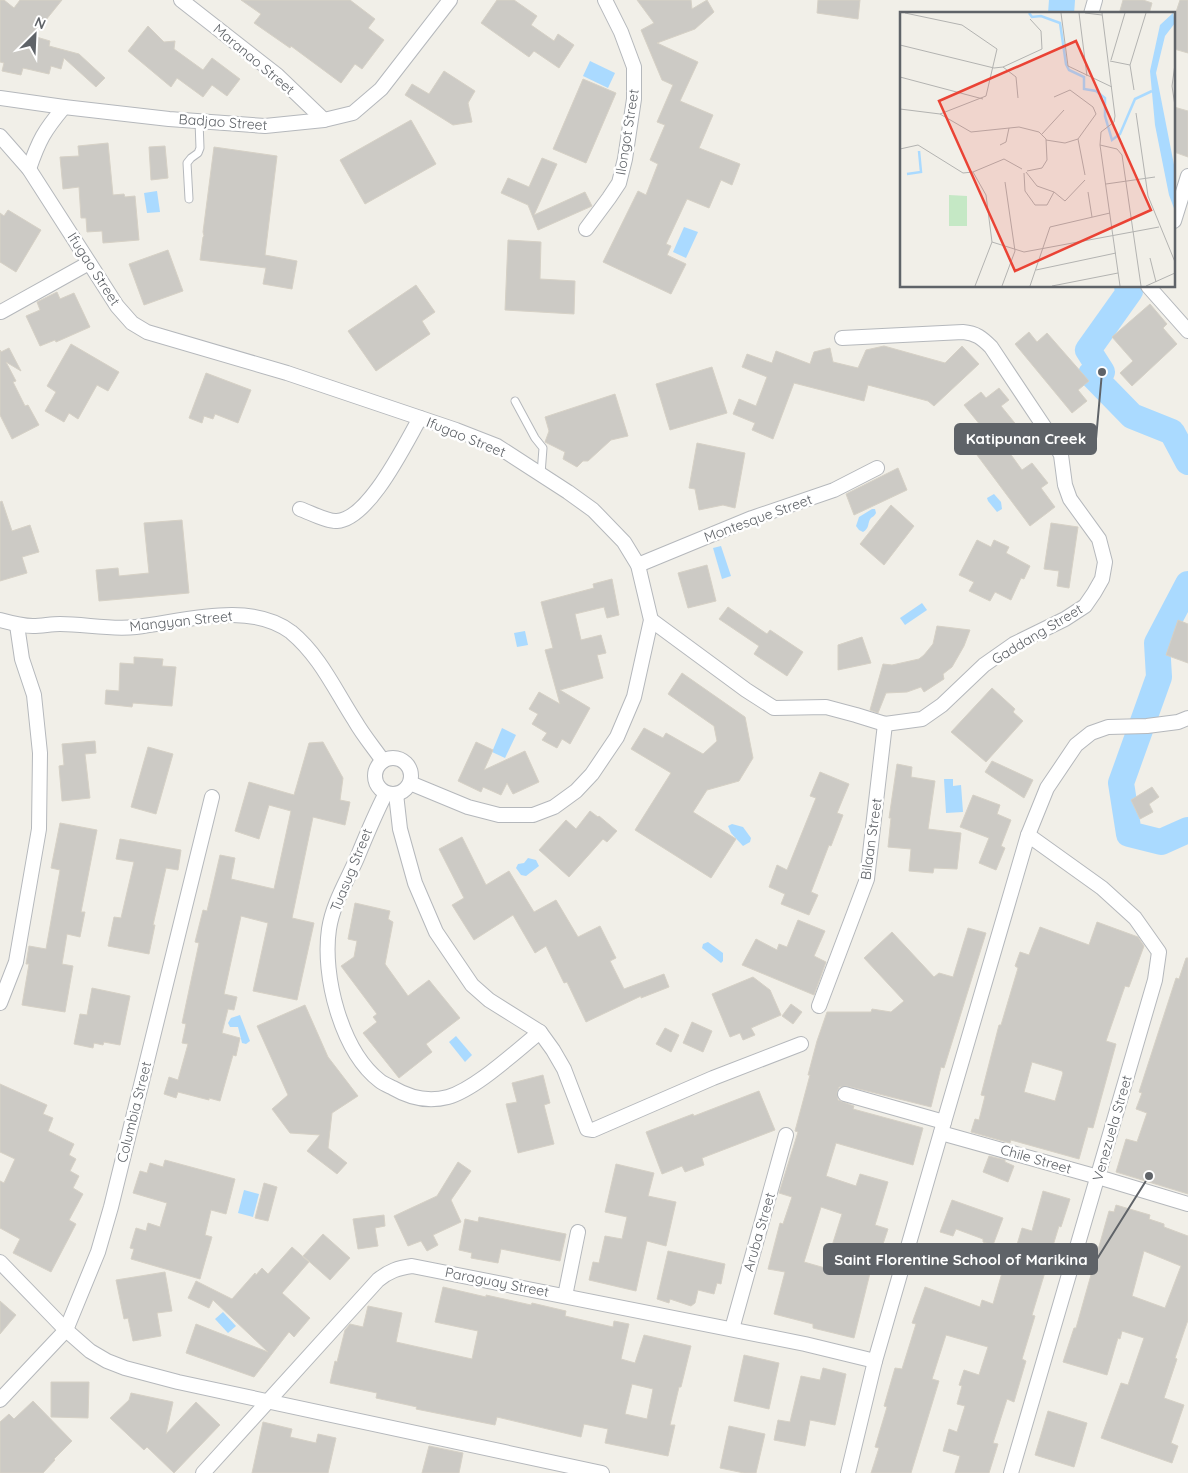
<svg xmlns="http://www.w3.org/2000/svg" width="1188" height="1473" font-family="Quicksand,sans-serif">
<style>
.water{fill:#aadaff}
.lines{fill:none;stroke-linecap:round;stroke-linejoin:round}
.river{stroke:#aadaff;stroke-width:26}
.building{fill:#cccac5;stroke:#d6d1c6;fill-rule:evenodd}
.lane-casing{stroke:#b5b8bc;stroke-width:9}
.street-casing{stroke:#b5b8bc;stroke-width:16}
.lane{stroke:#fff;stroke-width:7}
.street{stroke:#fff;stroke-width:14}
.labels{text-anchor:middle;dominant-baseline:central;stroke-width:5;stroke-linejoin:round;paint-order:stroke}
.street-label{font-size:14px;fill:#5f6368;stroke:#fff}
.inset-river{fill:none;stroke:#aadaff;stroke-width:2.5}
.inset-road{fill:none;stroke:#b3b3b1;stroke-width:1}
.view{fill:#ea4335;fill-opacity:0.15;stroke:#ea4335;stroke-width:2.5}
.inset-edge{fill:none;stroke:#5f6368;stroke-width:2.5}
.leader{fill:none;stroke:#5f6368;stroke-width:2}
.callout-dot{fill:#5f6368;stroke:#fff;stroke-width:2}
.callout{fill:#5f6368;stroke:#5f6368;stroke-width:2}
.callout-label{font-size:15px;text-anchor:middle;font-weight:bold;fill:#fff}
</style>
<rect width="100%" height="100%" fill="#f1efe8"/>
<!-- water -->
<g class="water">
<polygon points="590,61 615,73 608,88 583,76"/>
<polygon points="157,191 160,212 147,213 144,193"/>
<polygon points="684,227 698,232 686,258 673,252"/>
<polygon points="994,494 1001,502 1002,509 997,512 988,501 987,498"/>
<path d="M872,509H875L876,513C875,515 873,517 871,518C867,523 870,528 863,532L859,530L856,526L859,517Z"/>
<polygon points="721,546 731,576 722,579 713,548"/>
<polygon points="922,603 927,610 905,625 900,618"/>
<polygon points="525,631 528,645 517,647 514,633"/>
<polygon points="502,728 516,735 505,758 492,752"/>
<polygon points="944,779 953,779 953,786 961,785 963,812 946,813"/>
<polygon points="732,824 743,827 751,838 750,842 743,846 731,833 728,826"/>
<polygon points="528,858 536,860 539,866 526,876 521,875 516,868 518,864 524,863"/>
<polygon points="708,942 723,953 723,961 721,963 702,948 703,944"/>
<polygon points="240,1015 250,1041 246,1044 242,1043 238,1027 230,1027 228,1023 231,1018"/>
<polygon points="456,1036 472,1055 465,1062 449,1042"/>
<polygon points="244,1190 259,1194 253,1217 238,1213"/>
<polygon points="223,1312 236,1326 228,1333 215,1319"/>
</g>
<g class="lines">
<!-- river -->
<g class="river">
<polyline points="1061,14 1062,0"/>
<polyline points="1127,286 1130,291 1088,350 1102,372 1091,374 1132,416 1172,432 1188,462"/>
<polyline points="1188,584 1157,643 1159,677 1121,783 1129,834 1161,842 1188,830"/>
</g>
</g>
<!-- building -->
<g class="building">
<polygon points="0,0 4,0 14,8 20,0 62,0 33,36 50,41 49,46 79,54 105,78 96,87 64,58 61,69 51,66 49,74 23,68 21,75 2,71 4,63 0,62"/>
<polygon points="241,0 350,0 375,19 368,28 384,40 362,69 355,64 341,83 291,46 290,48 254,23 261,14"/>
<polygon points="497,0 514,0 537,16 531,25 554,41 558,34 574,45 559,68 534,51 529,57 481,23"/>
<polygon points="637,0 691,0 692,9 707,0 714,12 695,29 657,43 698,62 680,101 713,115 699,148 740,164 732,185 721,180 709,208 687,199 666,244 671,246 667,255 686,264 671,294 603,262 638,191 646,195 658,164 650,160 665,125 657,122 673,85 662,80 641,30 654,23"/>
<polygon points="818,0 860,0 858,19 817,13"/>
<polygon points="1123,0 1143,0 1152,3 1149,14 1119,14"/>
<polygon points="1180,0 1188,0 1188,53 1174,49 1174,18"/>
<polygon points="148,26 164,42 175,41 174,49 203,70 212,58 240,79 227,96 212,85 203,97 177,78 171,87 128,51"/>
<polygon points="444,71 475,91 468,103 472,122 453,125 405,95 412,84 429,94"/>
<polygon points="583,79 616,93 586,163 553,149"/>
<polygon points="1174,107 1188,111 1188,157 1174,152"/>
<polygon points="411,120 436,164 365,204 340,160"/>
<polygon points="108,143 113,195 124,194 125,197 135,196 139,240 103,243 102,231 87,232 86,218 81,218 79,187 63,189 60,157 79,156 78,146"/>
<polygon points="165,146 168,178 151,180 149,147"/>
<polygon points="214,147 277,156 265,255 297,261 292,289 263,284 266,268 200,260 203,237 204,236 203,232"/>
<polygon points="542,158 557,164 534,215 585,192 592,206 538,230 528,205 501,193 508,178 529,187"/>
<polygon points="8,210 41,230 16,272 0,262 0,213 4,216"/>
<polygon points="508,240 541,242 540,279 575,281 574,314 505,310"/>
<polygon points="168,250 183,291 144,305 129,264"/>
<polygon points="416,285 435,312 422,321 430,334 376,371 348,331"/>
<polygon points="57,292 60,299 74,293 90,327 56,342 55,340 40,346 26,316 40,310 37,302"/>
<polygon points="1150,304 1167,324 1163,328 1177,344 1132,386 1120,373 1133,361 1112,337"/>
<polygon points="1029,332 1037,342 1047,333 1089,381 1078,390 1087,401 1072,413 1015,344"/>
<polygon points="71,344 119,372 108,391 97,385 78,419 69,413 64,422 45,411 56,392 47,386"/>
<polygon points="884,346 945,363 962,346 979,364 934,406 928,401 868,385 864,401 794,383 773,439 752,430 755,423 733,414 739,399 756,406 767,377 742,367 747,354 772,363 776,351 810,364 814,352 830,348 833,362 858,368 866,350"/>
<polygon points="9,348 21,371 6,362 16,381 13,382 25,406 28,405 39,425 12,439 0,415 0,350 1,352"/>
<polygon points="712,367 727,413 670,430 656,384"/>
<polygon points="206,373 251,390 238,423 215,414 213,419 204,416 202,423 189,418"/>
<polygon points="999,388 1009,400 1001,406 1027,438 1009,452 1022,470 1032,463 1048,483 1041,488 1055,507 1030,526 968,443 985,431 964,405 981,392 986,398"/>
<polygon points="615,394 628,436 611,440 588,461 583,461 577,467 563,459 565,452 545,442 549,431 545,417"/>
<polygon points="697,443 745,453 735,508 723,505 699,510 695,489 689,488"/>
<polygon points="898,468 907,490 854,515 846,494"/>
<polygon points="2,501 12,531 30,525 39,552 22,557 27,573 0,581 0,502"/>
<polygon points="891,505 914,526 884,565 860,544"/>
<polygon points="182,520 189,593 99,601 96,570 118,568 119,576 149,573 144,523"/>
<polygon points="1051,523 1078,527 1069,588 1057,586 1059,571 1044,569"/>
<polygon points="977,540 991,547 994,540 1009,547 1006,553 1030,566 1024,579 1021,578 1011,600 995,592 990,601 969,591 974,582 959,575"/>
<polygon points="707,565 716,601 688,608 678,573"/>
<polygon points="612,579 619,615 607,618 604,607 575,614 581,640 601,635 606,653 597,655 603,678 560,690 590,708 570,744 562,739 557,748 542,740 547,733 532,724 538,714 529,709 539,692 560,704 545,650 553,648 541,602 594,588 593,584"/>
<polygon points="728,607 767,634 770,630 803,652 787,676 754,654 759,646 719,619"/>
<polygon points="1178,620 1188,624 1188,663 1166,655"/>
<polygon points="937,626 970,630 964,646 952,667 943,674 944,679 924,692 921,687 907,692 886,693 878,713 870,710 883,664 892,665 919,659 924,655 933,644"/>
<polygon points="862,637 871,663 838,670 838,645"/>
<polygon points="134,657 163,659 162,666 176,667 172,706 133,703 132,707 105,704 106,690 119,691 120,663 134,664"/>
<polygon points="682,673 745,717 753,758 739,781 707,790 693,812 736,839 711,878 635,830 671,773 631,749 644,728 663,738 666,733 703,754 717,741 714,726 668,694"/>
<polygon points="992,688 1015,709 1013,712 1023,721 986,762 951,732"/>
<polygon points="95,741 96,753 85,754 90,798 62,801 59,766 64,765 62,744"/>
<polygon points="323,742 343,778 340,800 350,802 345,825 313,817 292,918 314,923 297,1000 253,991 268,923 241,916 224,994 237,997 234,1010 228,1009 222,1033 240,1038 236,1056 233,1055 220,1101 209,1098 209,1100 178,1092 176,1098 164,1094 169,1077 178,1080 188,1044 182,1043 186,1024 182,1023 199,943 195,942 203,910 207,911 220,855 235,858 231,879 274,889 291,811 269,805 259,839 235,831 249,782 294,795 309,743"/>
<polygon points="476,742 493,750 484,770 525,751 539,782 513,794 507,783 501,795 483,787 481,792 458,781"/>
<polygon points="148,747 173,754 156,814 131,807"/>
<polygon points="992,761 1033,780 1024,798 985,772"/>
<polygon points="897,764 912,767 911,777 935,781 928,829 961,833 957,869 934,868 933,873 909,871 911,849 888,847 891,818 889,818"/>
<polygon points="820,772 849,784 837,813 843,815 831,846 829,845 811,892 818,895 809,915 781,904 785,894 769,887 777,865 787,870 816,798 810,796"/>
<polygon points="1152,787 1159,797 1149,804 1153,812 1140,819 1131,800"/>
<polygon points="973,795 1000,805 997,814 1011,820 1001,846 1005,848 996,870 979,863 989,838 960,827"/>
<polygon points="590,811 598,817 599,816 617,831 607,842 603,839 569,877 539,850 566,820 576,829"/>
<polygon points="60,823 97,830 81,912 85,912 80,937 67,934 62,964 73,966 65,1012 22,1005 29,964 26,964 29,946 46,949 60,870 51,868"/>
<polygon points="462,837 486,885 509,871 534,912 556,900 578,937 600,926 616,958 610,961 624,989 664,974 669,987 641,998 641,996 586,1022 567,982 564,983 546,946 535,953 513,915 474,940 452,905 464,898 439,849"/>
<polygon points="120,839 181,850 178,870 166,868 153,925 155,925 149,954 108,946 114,917 121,918 134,862 116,859"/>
<polygon points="355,903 390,911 388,919 393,922 385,964 408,996 429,980 460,1018 426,1044 432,1052 399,1078 363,1033 377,1022 373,1017 377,1014 341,966 354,957 357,941 348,939"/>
<polygon points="798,920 825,931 814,956 826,962 814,995 742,965 756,939 777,950 779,944 787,947"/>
<path d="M1097,922L1138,937L1144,946L1129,987L1125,986L1106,1041L1116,1044L1093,1128L1088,1127L1079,1159L1011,1140L1010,1143L971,1132L975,1119L979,1120L985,1096L981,1095L999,1025H1001L1018,968L1015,966L1020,952L1029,955L1040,927L1089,945ZM1032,1062L1062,1071L1063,1073L1055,1101L1024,1092Z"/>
<path d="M968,928L986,933L944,1068L941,1067L931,1107L847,1086L839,1087L837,1092L838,1100L854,1106L853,1109L923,1128L913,1165L836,1143L826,1176L856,1186L860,1174L888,1182L875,1225L888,1229L873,1274L870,1273L854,1338L813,1328V1324L774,1314L785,1272L768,1269L780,1223L783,1224L792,1197L779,1193L798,1132L795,1131L810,1075H808L817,1041L827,1012H871L872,1009L891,1012L904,1001L864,958L892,932L934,977L939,973L953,977ZM821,1207L842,1214L825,1268L804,1262Z"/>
<polygon points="1186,958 1188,958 1188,1194 1116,1172 1126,1139 1137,1142 1147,1113 1136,1109 1142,1093 1139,1092 1176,978 1179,979"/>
<polygon points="753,977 770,990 781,1015 751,1028 755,1035 743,1040 740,1033 730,1037 712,994"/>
<polygon points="92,988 130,996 120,1045 104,1042 103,1045 94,1043 93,1048 74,1044 80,1014 87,1015"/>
<polygon points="791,1004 802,1012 793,1024 782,1016"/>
<polygon points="305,1005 328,1057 358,1096 332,1113 328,1148 347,1163 337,1174 307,1151 320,1135 290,1133 272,1109 288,1095 257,1026"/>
<polygon points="692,1022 712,1031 703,1052 683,1043"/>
<polygon points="665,1028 679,1035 671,1052 656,1044"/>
<polygon points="543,1075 550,1103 544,1105 554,1144 518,1153 506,1104 517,1102 512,1083"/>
<polygon points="0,1084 47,1105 43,1114 53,1118 48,1131 74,1144 69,1155 76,1159 70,1171 79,1176 73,1188 83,1194 69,1220 76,1224 51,1272 13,1253 20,1239 0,1228 0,1181 4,1183 15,1159 0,1152"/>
<polygon points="759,1091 775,1130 702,1158 704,1165 685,1172 682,1166 662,1174 646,1132 693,1114 694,1116"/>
<polygon points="989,1156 1005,1160 1005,1162 1014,1166 1008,1182 983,1172"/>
<polygon points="165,1160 235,1179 226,1214 211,1210 205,1235 212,1237 200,1279 131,1259 134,1249 130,1248 136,1228 146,1231 148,1223 160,1227 167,1203 133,1193 140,1171 147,1173 150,1163 163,1167"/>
<polygon points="458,1162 471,1171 451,1200 461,1222 433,1235 438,1245 427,1251 421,1241 408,1246 394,1216 437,1196"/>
<polygon points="616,1164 654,1173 648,1196 676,1202 666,1246 647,1241 636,1291 589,1280 593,1262 599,1263 605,1236 622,1239 627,1217 605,1212"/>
<polygon points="264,1183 277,1187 268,1221 255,1218"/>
<polygon points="1043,1191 1070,1199 1061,1227 1059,1226 1032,1315 1035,1316 1022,1359 1026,1361 1014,1402 1007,1399 993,1443 998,1444 989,1473 955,1473 960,1456 943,1451 949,1429 957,1432 965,1406 957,1404 962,1386 959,1385 964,1370 979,1375 988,1347 946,1335 932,1379 939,1381 911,1473 871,1473 879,1448 875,1447 887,1407 884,1406 895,1368 902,1369 916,1324 912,1323 925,1287 980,1307 982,1300 993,1304 1004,1266 1010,1268 1022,1228 1032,1231"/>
<polygon points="952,1200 1003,1218 993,1245 983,1242 983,1239 956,1229 953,1236 940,1232"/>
<path d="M1116,1205L1150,1215L1149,1219L1164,1224V1227L1188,1236V1320L1175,1358L1177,1359L1164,1398L1184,1405L1171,1443L1178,1446L1172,1463L1101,1438L1121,1383L1128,1385L1144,1338L1122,1331L1120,1339L1118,1338L1107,1375L1063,1362L1074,1328H1076L1109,1211L1114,1212ZM1144,1251L1181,1266L1165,1308L1132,1296Z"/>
<polygon points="384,1215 385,1226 375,1228 378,1246 358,1249 353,1219"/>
<polygon points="479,1217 566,1234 560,1261 501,1249 498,1263 471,1258 472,1253 459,1250 465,1219 478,1222"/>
<polygon points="323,1234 350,1258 330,1280 303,1256"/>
<polygon points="292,1247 309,1262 282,1293 310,1318 294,1337 289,1332 254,1377 186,1353 196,1324 268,1352 213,1300 209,1308 188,1298 196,1281 232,1299 255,1273 256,1275 262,1268 268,1274"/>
<polygon points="668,1251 725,1264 721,1284 717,1283 714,1294 698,1290 695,1303 691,1306 670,1299 669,1303 657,1299"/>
<polygon points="165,1272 172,1311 157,1313 161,1336 133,1341 128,1318 124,1319 116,1280"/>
<path d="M443,1287L486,1297V1295L531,1305L532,1303L566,1311L565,1316L613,1327L614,1321L629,1324L621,1359L635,1363L644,1335L691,1346L681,1387H679L670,1425H675L668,1456L605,1443L608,1429L584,1424L581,1437L497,1417L495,1425L416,1409L417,1407L376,1398L377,1393L330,1383L335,1361L337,1362L345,1330L350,1324L363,1327L368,1306L402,1313L396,1342L472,1359L478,1331L435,1322ZM632,1384L653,1389L647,1419L625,1414Z"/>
<polygon points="0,1301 16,1315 0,1334"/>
<polygon points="744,1355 779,1363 769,1409 734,1401"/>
<polygon points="823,1368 846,1374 835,1425 810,1420 805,1446 774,1440 778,1420 790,1422 801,1376 820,1380"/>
<polygon points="51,1382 89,1382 88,1418 51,1417"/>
<polygon points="131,1393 173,1402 166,1434 196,1402 220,1425 174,1473 147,1447 144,1450 110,1418 129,1400"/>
<polygon points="33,1401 72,1441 54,1459 55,1460 43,1473 0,1473 0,1422 9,1414 14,1419"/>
<polygon points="1048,1411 1087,1423 1074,1467 1035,1455"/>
<polygon points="263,1422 292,1429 290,1437 316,1443 318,1434 336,1438 328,1473 252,1473"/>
<polygon points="729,1426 765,1434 756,1473 744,1473 720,1468"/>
<polygon points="429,1446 463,1453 459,1473 422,1473"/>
</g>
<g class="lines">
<defs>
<g id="lane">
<polyline points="189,199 187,163 191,158 198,153 200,148 199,121"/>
<polyline points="515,401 535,438 543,448 541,474"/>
</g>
<g id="street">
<polyline points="181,0 277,75 324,120"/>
<polyline points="1091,14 1095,0"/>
<polyline points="0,98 64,107 169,119 265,126 324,120 353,113 381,89 450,0"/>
<polyline points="0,136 29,169 117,306 132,323 147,332 287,373 456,430 497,446 568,492 593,510 624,542 638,565 651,620 634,697 617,737 592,774 576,791 554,807 533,815 499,815 468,807 410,783"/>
<path d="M29,169C39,140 44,131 64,107"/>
<polyline points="1174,221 1188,176"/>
<polyline points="586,229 609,198 619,183 625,159 634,99 634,67 621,32 605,0"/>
<polyline points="1148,286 1188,331"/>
<polyline points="1,312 89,263"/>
<path d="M300,509C309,512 328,522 337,521C369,519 405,444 420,418"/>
<polyline points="638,565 752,518 834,490 877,468"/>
<path d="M0,620C11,623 22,626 33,626C42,626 51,624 60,624C85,624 110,630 136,627C182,622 249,600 291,632C320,656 335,690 355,721C363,735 374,748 383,761"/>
<path d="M651,620L746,690L774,708L826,707L856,715L885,724L922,719L942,705L984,665L1014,644L1065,619L1085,606L1094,593L1102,579L1105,562L1099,539L1070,499L1065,485L1061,455L1053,440L991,347C982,338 976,333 963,332L842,338"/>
<circle cx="393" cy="776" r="18"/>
<path d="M386,793C375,814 366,836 357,858C347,881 333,903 329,929C322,975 341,1051 380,1081C384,1084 389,1086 393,1088C410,1098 429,1102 448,1097C476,1089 516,1051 540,1032"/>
<polyline points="396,794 400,829 415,883 436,932 472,985 489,1000 540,1032 553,1050 564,1069 587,1129 593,1130 713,1078 801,1044"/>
<polyline points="0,1003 16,962 39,829 40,753 34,695 22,659 17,625"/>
<polyline points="819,1006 867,879 885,724"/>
<polyline points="845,1094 944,1122"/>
<polyline points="941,1133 1098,1177 1188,1204"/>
<polyline points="0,1262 66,1330 90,1351 107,1361 125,1368 178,1382 602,1473"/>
<polyline points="565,1296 578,1232"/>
<polyline points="732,1329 786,1135"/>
<polyline points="0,1400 66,1330 98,1252 111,1207 212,797"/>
<path d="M203,1473L378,1280C389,1271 398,1268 412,1266L805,1344L875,1361"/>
<polyline points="848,1473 875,1361 944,1122 1028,835 1047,788 1076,745 1091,733 1108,727 1147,726 1178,722 1188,718"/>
<polyline points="1011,1473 1155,980 1159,952 1135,918 1102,888 1028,835"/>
</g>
</defs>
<!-- lane casing -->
<use href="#lane" class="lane-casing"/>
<!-- street casing -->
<use href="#street" class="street-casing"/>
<!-- lane -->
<use href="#lane" class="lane"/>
<!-- street -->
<use href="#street" class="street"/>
</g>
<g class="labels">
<!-- street labels -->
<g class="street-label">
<text transform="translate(254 59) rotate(40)">Maranao Street</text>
<text transform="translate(223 122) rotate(4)">Badjao Street</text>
<text transform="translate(627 132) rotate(-81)">Ilongot Street</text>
<text transform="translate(94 269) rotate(57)">Ifugao Street</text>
<text transform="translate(466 437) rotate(22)">Ifugao Street</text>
<text transform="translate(758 518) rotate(-20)">Montesque Street</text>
<text transform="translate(181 621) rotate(-6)">Mangyan Street</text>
<text transform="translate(1037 634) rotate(-31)">Gaddang Street</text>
<text transform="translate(871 839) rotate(-82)">Bilaan Street</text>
<text transform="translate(351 870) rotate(-68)">Tuasug Street</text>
<text transform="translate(134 1112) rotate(-76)">Columbia Street</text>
<text transform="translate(1112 1128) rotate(-74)">Venezuela Street</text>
<text transform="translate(1036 1159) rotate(16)">Chile Street</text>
<text transform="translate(759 1232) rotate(-74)">Aruba Street</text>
<text transform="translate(497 1282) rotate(11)">Paraguay Street</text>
</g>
</g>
<!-- overview -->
<g transform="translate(900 12)">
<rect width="275" height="275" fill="#f1efe8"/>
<path d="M49,183L67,184V214H49Z" fill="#c5e8c5"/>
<path d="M273,1L275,11L265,24L256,61L275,158V199L269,183L255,113L250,59L260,13Z" fill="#aadaff"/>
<path class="inset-river" d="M129,1L132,5L141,4L160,11L166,52L169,58L184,65V77L196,79L205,86V104L212,128L220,122L235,87L252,79M7,162L21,160L19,139"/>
<path class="inset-road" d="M5,1L62,13L97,37L86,84L40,102M161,1L168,54L212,75M179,1L187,64M185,1L202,3M202,1L215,104L214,110L201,120L200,133L220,274M0,33L94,56L103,55L116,65L118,86M211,48L225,1M210,49L230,53M275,52L272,74L275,94M103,55L142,37L141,19L130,7M0,65L83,87M234,78L230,53L246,1M0,97L40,102L71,120L119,115L139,120L146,127L147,148L142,156L127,159M236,101L248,184L275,250M142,122L164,98M178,127L185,163M146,128L165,131L178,127L196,102L193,95L170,78L154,85M100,133L106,130L109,116M200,133L217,137L222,143L241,274M0,137L18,133L63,161L73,160L104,147L122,157M73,160L86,183L92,230L75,274M126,160L137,174L154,180L165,189L185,168M124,161L125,179L135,193H147L154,180M206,172L255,165M188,180L192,205M92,230L124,240L259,215M250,246L256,270M136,258L216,241M102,274L115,239L105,170M130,274L150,215L210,201M152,274L218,261M246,274L275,261"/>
<path class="view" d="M176,29L251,198L115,259L39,89Z"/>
<rect width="275" height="275" class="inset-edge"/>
</g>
<!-- callouts -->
<path class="leader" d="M1102 372L1096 439M1149 1176L1097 1259"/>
<g class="callout-dot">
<circle cx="1102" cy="372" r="5"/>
<circle cx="1149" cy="1176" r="5"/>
</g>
<g class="callout">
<rect x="955" y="424" width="141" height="30" rx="5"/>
<rect x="824" y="1244" width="273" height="30" rx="5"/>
</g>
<g class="callout-label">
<text x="1026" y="444">Katipunan Creek</text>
<text x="961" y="1265">Saint Florentine School of Marikina</text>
</g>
<!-- north arrow -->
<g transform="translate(35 35) rotate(24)" stroke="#ffffff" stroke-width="4" paint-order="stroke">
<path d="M0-4L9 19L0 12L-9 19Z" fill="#5f6368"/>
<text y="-8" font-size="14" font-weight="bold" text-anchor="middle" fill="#5f6368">N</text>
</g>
</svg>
